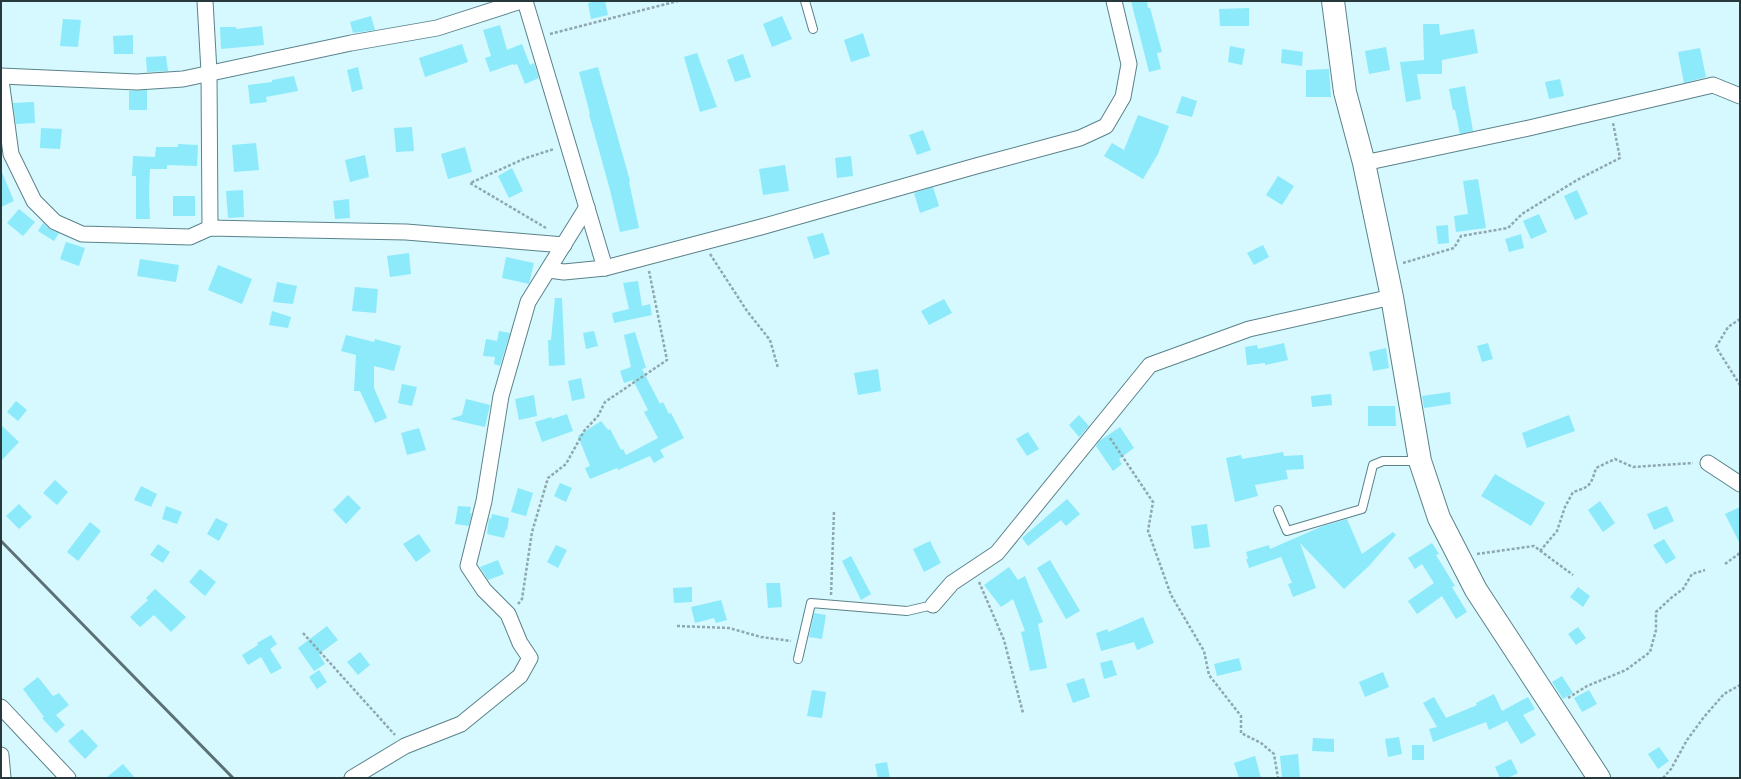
<svg xmlns="http://www.w3.org/2000/svg" width="1741" height="779" font-family="Quicksand,sans-serif">
<style>
.building{fill:#8ceafb}
.lines{fill:none;stroke-linecap:round;stroke-linejoin:round}
.lane-casing{stroke:#5a828a;stroke-width:10}
.street-casing{stroke:#5a828a;stroke-width:17}
.secondary-casing{stroke:#5a828a;stroke-width:24}
.path{stroke:#8da8ae;stroke-width:2.5;stroke-dasharray:3 2;stroke-linecap:butt}
.lane{stroke:#fff;stroke-width:8}
.street{stroke:#fff;stroke-width:15}
.secondary{stroke:#fff;stroke-width:22}
.rail{stroke:#5b7176;stroke-width:3}
</style>
<rect width="100%" height="100%" fill="#d6f8ff"/>
<!-- building -->
<g class="building">
<polygon points="597,1 605,1 608,15 591,19 588,3"/>
<polygon points="1131,1 1147,1 1148,8 1150,8 1162,52 1157,53 1161,69 1149,72"/>
<polygon points="1249,8 1249,26 1220,26 1219,9"/>
<polygon points="371,16 375,30 353,33 350,22"/>
<polygon points="782,16 792,39 772,47 763,24"/>
<polygon points="63,19 81,20 78,47 60,46"/>
<polygon points="1423,24 1439,24 1440,35 1474,29 1478,53 1442,60 1442,74 1417,74 1421,99 1406,102 1400,62 1424,60"/>
<polygon points="500,25 507,50 522,44 530,65 534,63 539,78 525,84 517,64 514,65 513,64 490,72 485,58 491,56 483,30"/>
<polygon points="262,26 264,45 221,49 220,27 236,27 236,29"/>
<polygon points="863,33 870,56 851,62 844,40"/>
<polygon points="133,35 133,54 114,54 113,36"/>
<polygon points="462,44 468,62 425,77 419,58"/>
<polygon points="1230,46 1245,49 1242,65 1228,62"/>
<polygon points="1386,47 1390,70 1369,74 1365,51"/>
<polygon points="1700,48 1706,77 1684,83 1678,52"/>
<polygon points="1282,49 1303,52 1302,66 1281,63"/>
<polygon points="697,53 717,107 700,112 684,57"/>
<polygon points="743,54 751,77 735,82 727,60"/>
<polygon points="166,56 168,71 147,72 146,57"/>
<polygon points="358,67 363,89 352,92 347,70"/>
<polygon points="598,67 630,181 629,182 639,228 620,232 610,190 589,114 590,114 579,72"/>
<polygon points="1329,69 1331,97 1306,97 1306,70"/>
<polygon points="294,76 298,91 266,97 267,102 250,104 248,85 272,82 272,80"/>
<polygon points="1560,79 1564,96 1549,99 1545,82"/>
<polygon points="1465,86 1473,131 1460,134 1455,110 1453,110 1449,89"/>
<polygon points="147,90 147,110 129,110 129,91"/>
<polygon points="1182,96 1197,101 1192,117 1176,113"/>
<polygon points="34,102 35,123 16,124 13,103"/>
<polygon points="1138,115 1169,126 1158,154 1143,179 1104,156 1112,143 1124,150"/>
<polygon points="412,127 414,151 396,152 394,128"/>
<polygon points="41,128 62,129 60,149 40,148"/>
<polygon points="923,130 931,150 917,155 909,135"/>
<polygon points="256,143 259,170 234,172 232,145"/>
<polygon points="178,144 198,145 197,166 167,165 167,169 150,169 149,193 150,219 136,219 136,176 132,176 133,156 155,157 156,147 178,147"/>
<polygon points="465,147 472,172 448,179 441,154"/>
<polygon points="365,155 369,177 350,182 345,160"/>
<polygon points="851,156 853,176 837,178 835,158"/>
<polygon points="785,165 789,191 763,195 759,169"/>
<polygon points="512,168 523,191 509,198 498,176"/>
<polygon points="1,170 14,201 1,207"/>
<polygon points="1278,176 1294,186 1282,205 1266,195"/>
<polygon points="1478,179 1486,228 1456,232 1454,216 1468,214 1463,181"/>
<polygon points="933,187 939,206 920,213 914,193"/>
<polygon points="243,190 244,217 228,218 226,191"/>
<polygon points="1577,190 1588,214 1575,220 1564,196"/>
<rect x="173" y="196" width="22" height="20"/>
<polygon points="349,199 350,218 335,219 333,201"/>
<polygon points="19,209 35,222 23,236 7,223"/>
<polygon points="1539,214 1547,232 1531,239 1523,221"/>
<polygon points="43,223 51,230 59,233 54,241 38,231"/>
<polygon points="1448,225 1449,243 1438,244 1436,226"/>
<polygon points="823,233 830,254 814,259 807,237"/>
<polygon points="1521,234 1524,248 1509,252 1505,239"/>
<polygon points="66,242 85,248 79,266 60,259"/>
<polygon points="1263,245 1269,257 1254,265 1247,253"/>
<polygon points="409,253 411,274 390,277 387,256"/>
<polygon points="506,257 534,263 529,284 502,278"/>
<polygon points="140,259 179,265 176,282 137,276"/>
<polygon points="218,265 252,279 242,304 208,290"/>
<polygon points="638,281 642,306 650,304 652,315 614,323 612,313 629,309 623,283"/>
<polygon points="277,282 297,286 293,304 273,302"/>
<polygon points="355,287 378,289 376,313 352,311"/>
<polygon points="555,298 562,298 565,365 549,366 548,340 551,340"/>
<polygon points="944,299 952,313 929,325 921,311"/>
<polygon points="272,311 291,317 288,328 269,325"/>
<polygon points="499,331 510,333 500,366 494,364 495,357 483,356 486,339 497,341"/>
<polygon points="594,331 598,346 586,349 583,333"/>
<polygon points="635,332 646,368 642,369 660,404 663,402 669,414 671,413 684,438 660,450 664,457 654,463 650,456 618,470 617,468 590,479 585,468 590,466 578,436 601,421 608,430 610,429 621,450 623,449 626,455 658,438 644,412 648,410 633,380 624,383 620,371 631,367 624,335"/>
<polygon points="346,335 374,342 375,339 401,346 394,371 374,366 374,388 387,418 375,423 360,391 354,391 356,355 341,351"/>
<polygon points="1284,343 1288,360 1265,365 1265,363 1247,365 1245,347 1257,345 1258,349"/>
<polygon points="1488,343 1493,359 1482,362 1477,346"/>
<polygon points="1386,348 1389,368 1373,371 1369,352"/>
<polygon points="878,369 881,391 858,395 854,373"/>
<polygon points="581,378 585,398 572,401 568,381"/>
<polygon points="402,384 417,387 412,406 398,403"/>
<polygon points="1450,392 1451,404 1424,408 1422,396"/>
<polygon points="1331,394 1332,405 1312,407 1311,396"/>
<polygon points="534,395 537,416 519,420 515,399"/>
<polygon points="466,399 490,405 485,427 450,419 462,415"/>
<polygon points="16,401 27,410 18,421 7,412"/>
<polygon points="1368,406 1395,406 1396,426 1368,426"/>
<polygon points="567,414 573,431 542,442 535,422 551,417 552,419"/>
<polygon points="1079,415 1089,426 1079,437 1069,425"/>
<polygon points="1569,415 1575,431 1527,448 1522,433"/>
<polygon points="1,425 19,442 1,461"/>
<polygon points="1120,427 1134,448 1119,459 1122,464 1113,471 1096,446 1099,441"/>
<polygon points="419,428 426,450 407,455 401,433"/>
<polygon points="1028,432 1039,449 1027,456 1016,439"/>
<polygon points="1283,452 1284,456 1303,455 1304,469 1286,470 1288,479 1255,485 1258,496 1235,502 1226,458 1241,455 1242,459"/>
<polygon points="1495,474 1545,503 1531,526 1481,496"/>
<polygon points="55,480 68,492 57,505 43,493"/>
<polygon points="560,483 572,488 566,502 554,496"/>
<polygon points="141,486 157,494 151,507 134,500"/>
<polygon points="518,488 533,493 526,516 511,512"/>
<polygon points="348,495 361,508 346,524 333,510"/>
<polygon points="1067,499 1080,514 1066,526 1061,520 1028,546 1022,538"/>
<polygon points="1600,501 1615,523 1603,532 1588,510"/>
<polygon points="19,504 32,517 19,529 6,516"/>
<polygon points="166,506 182,512 177,524 162,519"/>
<polygon points="458,506 471,507 470,513 472,513 469,526 455,524"/>
<polygon points="1667,506 1674,521 1654,530 1647,514"/>
<polygon points="1740,507 1740,544 1725,514"/>
<polygon points="492,514 509,518 507,530 506,530 504,538 487,534 489,518 491,519"/>
<polygon points="216,518 228,524 219,541 207,534"/>
<polygon points="1347,519 1362,554 1393,532 1396,535 1369,566 1344,589 1300,543 1316,588 1293,597 1288,584 1292,583 1281,557 1249,568 1246,559 1248,559 1246,552 1269,545 1270,549 1323,526"/>
<polygon points="90,522 101,531 78,561 67,552"/>
<polygon points="1207,524 1210,547 1194,549 1191,526"/>
<polygon points="419,534 431,551 416,562 403,544"/>
<polygon points="1664,539 1676,558 1666,564 1653,545"/>
<polygon points="930,541 941,563 924,572 913,549"/>
<polygon points="1432,543 1439,554 1436,555 1455,586 1452,587 1467,612 1456,619 1442,596 1417,614 1408,601 1434,583 1422,564 1415,569 1408,558"/>
<polygon points="158,544 170,552 163,563 150,555"/>
<polygon points="556,545 567,550 558,568 547,562"/>
<polygon points="851,556 871,594 861,600 842,561"/>
<polygon points="498,560 504,574 488,580 480,567"/>
<polygon points="1050,560 1080,611 1066,619 1037,568"/>
<polygon points="1009,567 1018,580 1025,576 1043,622 1038,624 1047,668 1030,671 1021,632 1025,631 1013,599 1001,607 984,585"/>
<polygon points="200,569 216,582 205,596 189,582"/>
<polygon points="766,583 780,583 782,607 768,608"/>
<polygon points="692,587 692,602 674,603 673,588"/>
<polygon points="1578,587 1590,596 1583,607 1570,597"/>
<polygon points="155,589 186,617 171,632 154,615 140,627 130,617 148,600 146,598"/>
<polygon points="721,600 727,620 716,623 714,618 695,623 691,607"/>
<polygon points="814,613 826,615 822,639 809,637"/>
<polygon points="1143,617 1154,643 1137,650 1134,642 1101,651 1096,633 1108,629 1108,632"/>
<polygon points="327,626 338,640 319,654 325,664 314,671 298,648"/>
<polygon points="1578,627 1586,638 1576,645 1568,634"/>
<polygon points="271,635 277,644 270,649 282,668 271,674 261,657 248,665 242,655 258,645 257,643"/>
<polygon points="360,652 370,665 358,675 347,662"/>
<polygon points="1239,658 1242,670 1217,676 1214,664"/>
<polygon points="1112,660 1117,675 1104,679 1100,663"/>
<polygon points="319,670 327,682 317,689 309,677"/>
<polygon points="1383,672 1389,687 1365,697 1359,682"/>
<polygon points="1562,676 1573,693 1563,699 1552,682"/>
<polygon points="38,677 53,696 59,693 69,705 56,715 65,725 56,733 42,718 44,717 23,689"/>
<polygon points="1084,678 1090,697 1073,703 1066,684"/>
<polygon points="812,690 826,692 822,718 807,716"/>
<polygon points="1589,690 1597,704 1582,712 1574,698"/>
<polygon points="1494,694 1502,711 1528,697 1535,709 1523,715 1536,735 1521,744 1507,721 1489,730 1486,722 1433,742 1429,729 1437,727 1423,703 1434,697 1446,718 1477,705 1476,703"/>
<polygon points="82,729 98,746 85,759 68,741"/>
<polygon points="1399,737 1402,754 1388,757 1385,739"/>
<polygon points="1313,738 1334,739 1334,752 1312,751"/>
<rect x="1412" y="745" width="12" height="15"/>
<polygon points="1659,747 1669,761 1658,769 1648,754"/>
<polygon points="1298,754 1300,778 1282,778 1280,756"/>
<polygon points="1255,756 1261,778 1239,778 1234,763"/>
<polygon points="1511,759 1518,773 1508,778 1500,778 1495,767"/>
<polygon points="887,762 890,778 878,778 875,764"/>
<polygon points="123,764 135,778 106,778"/>
</g>
<g class="lines">
<defs>
<g id="lane">
<polyline points="805,1 813,29"/>
<polyline points="1278,510 1287,531 1362,509 1373,465 1383,461 1420,461"/>
<polyline points="798,659 811,603 907,611 933,605"/>
</g>
<g id="street">
<polyline points="205,1 209,72 210,228"/>
<polyline points="525,1 605,268 761,227 976,166 1080,138 1106,126 1123,97 1129,64 1114,1"/>
<polyline points="1,76 137,82 183,79 351,43 437,28 521,1"/>
<polyline points="1,80 11,154 34,201 55,222 82,234 190,237 210,228 406,232 564,245"/>
<polyline points="1364,163 1529,128 1713,85 1740,96"/>
<polyline points="549,270 564,272 605,268"/>
<polyline points="1708,463 1740,484"/>
<polyline points="933,605 952,583 997,553 1150,365 1249,329 1392,297"/>
<polyline points="1,707 68,778"/>
<polyline points="1,755 3,778"/>
<polyline points="352,778 405,746 461,724 520,676 530,658 520,643 508,614 484,590 468,566 484,501 501,396 528,302 587,207"/>
</g>
<polyline id="secondary" points="1333,1 1345,92 1364,163 1392,297 1420,461 1439,518 1476,590 1599,778"/>
</defs>
<!-- lane casing -->
<use href="#lane" class="lane-casing"/>
<!-- street casing -->
<use href="#street" class="street-casing"/>
<!-- secondary casing -->
<use href="#secondary" class="secondary-casing"/>
<!-- path -->
<g class="path">
<polyline points="550,34 678,1"/>
<polyline points="546,228 470,183 526,158 554,149"/>
<polyline points="710,254 747,311 770,340 778,368"/>
<polyline points="1403,263 1454,248 1461,236 1508,228 1522,214 1577,180 1620,158 1613,123"/>
<polyline points="1740,319 1728,327 1716,347 1740,385"/>
<polyline points="1110,438 1153,502 1148,531 1171,595 1204,651 1209,675 1241,716 1241,733 1261,743 1274,754 1278,778"/>
<path d="M1540,551L1557,531L1565,507L1573,492C1590,487 1591,485 1596,468L1615,459L1633,467L1693,463"/>
<polyline points="1477,554 1534,546 1573,575"/>
<polyline points="1725,564 1740,553"/>
<polyline points="979,582 1004,640 1023,713"/>
<polyline points="831,595 834,512"/>
<polyline points="518,604 522,599 532,532 548,478 566,464 584,431 598,416 605,402 667,360 649,271"/>
<polyline points="677,626 729,628 761,637 791,641"/>
<polyline points="303,633 395,735"/>
<polyline points="1568,698 1587,686 1626,670 1650,652 1656,630 1656,612 1671,598 1683,589 1692,574 1705,570"/>
<polyline points="1663,778 1671,769 1687,740 1704,717 1724,694 1740,685"/>
</g>
<!-- lane -->
<use href="#lane" class="lane"/>
<!-- street -->
<use href="#street" class="street"/>
<!-- secondary -->
<use href="#secondary" class="secondary"/>
<!-- rail -->
<polyline class="rail" points="1,541 233,778"/>
</g>
<!-- border -->
<rect width="1741" height="779" fill="none" stroke="#28393d" stroke-width="4"/>
</svg>
